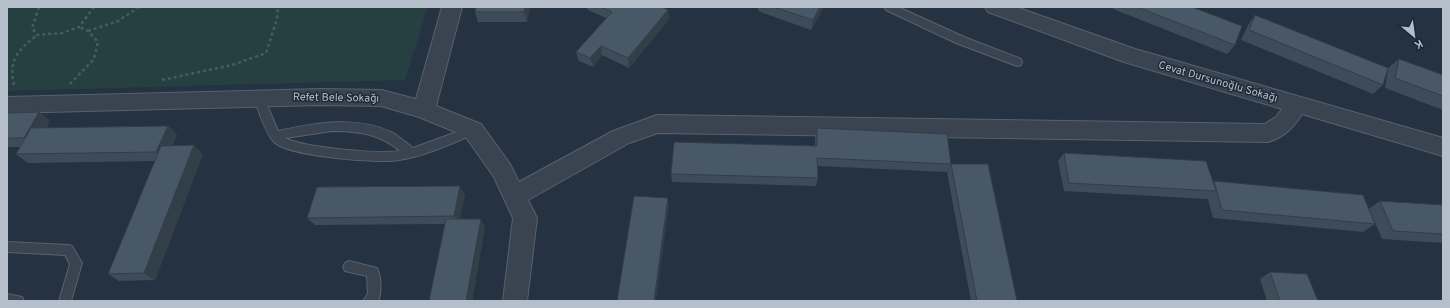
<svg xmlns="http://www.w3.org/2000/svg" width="1450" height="308" font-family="Overpass,sans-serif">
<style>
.green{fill:#264042}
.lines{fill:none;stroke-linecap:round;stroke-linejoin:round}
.lane-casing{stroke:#57626e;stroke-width:2}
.street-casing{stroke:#57626e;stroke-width:2}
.path{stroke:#455d5e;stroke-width:2.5;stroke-dasharray:3 3;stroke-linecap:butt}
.lane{fill:#394450;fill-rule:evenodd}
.street{fill:#394450;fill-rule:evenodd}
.wall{fill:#3e4c59}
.shaded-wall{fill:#323e48}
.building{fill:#485867;stroke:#323e48}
.labels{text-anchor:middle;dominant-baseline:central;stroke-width:3;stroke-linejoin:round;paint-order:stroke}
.street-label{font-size:11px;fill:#b5bfcb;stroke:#1d2936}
</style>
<rect width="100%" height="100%" fill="#243241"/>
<!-- green -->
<polygon class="green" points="7,7 428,7 405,80 7,91"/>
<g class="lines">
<defs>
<g id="lane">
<polygon points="884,7 898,7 964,37 1021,59 1022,62 1021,65 1017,66 956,43 886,10"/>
<path d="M259,94L263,95L264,98L278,131C316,123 357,115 393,133C400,137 406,143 413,148L473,126L477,127L478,130L477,133C452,143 426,156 399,160C379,164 287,156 274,142C265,133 259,111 254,98L255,95ZM332,131C358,131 380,134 400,151C379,154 304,148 285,138Z"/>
<polygon points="7,242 68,245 72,246 82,263 71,301 59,301 70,264 65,255 7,252"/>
<path d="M349,261L377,268C381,276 382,293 378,301H363L368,294L367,276L345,271L343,267L345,263Z"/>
<polygon points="7,294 22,297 24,301 7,301"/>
</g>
<path id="street" d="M442,7H462L436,106L481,124L510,164L519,182L613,131L657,115L1265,124L1276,117L1282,109L1124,62L988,12L985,7H1016L1135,49L1443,138V156L1302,114C1293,128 1284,137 1268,142L658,133L629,143L528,200L537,218L527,301H503L513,218L494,177L465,136L419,117L381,106L320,105L7,113V97L320,89L381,90L416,99Z"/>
</defs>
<!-- lane casing -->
<use href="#lane" class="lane-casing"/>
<!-- street casing -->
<use href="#street" class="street-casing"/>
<!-- path -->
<g class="path">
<polyline points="39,7 32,28 37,35 62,33 79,27 94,7"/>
<polyline points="88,31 118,21 139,7"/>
<polyline points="162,80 232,65 266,53 277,19 278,7"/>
<polyline points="70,84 94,59 98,42 88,31 79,27"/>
<path d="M14,85C8,60 18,50 37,35"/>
</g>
<!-- lane -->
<use href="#lane" class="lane"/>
<!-- street -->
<use href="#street" class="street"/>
</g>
<!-- wall -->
<g class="wall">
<polygon points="476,7 530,7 527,22 478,22 475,12"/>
<polygon points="587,7 662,7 668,10 669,19 629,68 602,55 593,67 579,61 576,52 606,18 588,10"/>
<polygon points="758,7 824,7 811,30 758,11"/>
<polygon points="1114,7 1192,7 1235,45 1227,54 1113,9"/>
<polygon points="1255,15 1383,85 1373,94 1241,40 1248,25"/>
<polygon points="1399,59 1443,75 1443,110 1385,88 1388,68"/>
<polygon points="39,112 50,121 46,128 168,126 177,135 172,146 203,154 155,280 119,281 108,274 155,161 28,163 16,154 21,147 7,147 7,113"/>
<polygon points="817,128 951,164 947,172 818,166 818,178 816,186 672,182 671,174 815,146 815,137"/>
<polygon points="1064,153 1213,182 1214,181 1369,209 1380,201 1443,205 1443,243 1382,239 1370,211 1375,224 1363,232 1213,218 1208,199 1207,199 1064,191 1058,161"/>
<polygon points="951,164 1017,301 971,301 947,172"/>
<polygon points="465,194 460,219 485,227 472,301 429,301 445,224 315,225 307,218"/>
<polygon points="1270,272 1318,301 1267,301 1260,279"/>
</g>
<!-- shaded-wall -->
<g class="shaded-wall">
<polygon points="525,7 530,7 527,22 524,12"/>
<polygon points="820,7 824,7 811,30 813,20"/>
<polygon points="668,10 669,19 629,68 628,58"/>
<polygon points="601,46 602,55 593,67 590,58"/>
<polygon points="39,112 50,121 36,146 24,138"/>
<polygon points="168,126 177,135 165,161 156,152"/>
<polygon points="194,145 203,154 155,280 144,273"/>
<polygon points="460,186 465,194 459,224 454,216"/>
<polygon points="668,198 669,206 656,301 654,301"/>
<polygon points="481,219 485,227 472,301 466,301"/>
</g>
<!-- building -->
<g class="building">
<polygon points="476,7 525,7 524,12 475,12"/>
<polygon points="601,7 662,7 668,10 628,58 601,46 590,58 576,52 612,12"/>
<polygon points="774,7 820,7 813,20"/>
<polygon points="1137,7 1192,7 1242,26 1235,45"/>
<polygon points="1255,15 1388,68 1383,85 1249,30"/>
<polygon points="1399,59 1443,75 1443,96 1395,78"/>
<polygon points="39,112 24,138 7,138 7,113"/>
<polygon points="168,126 156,152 16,154 31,128"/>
<polygon points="817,128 947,134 951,164 817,158 818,178 671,174 674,142 817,146"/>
<polygon points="194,145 144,273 108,274 161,146"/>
<polygon points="1064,153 1206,161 1216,191 1069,183"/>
<polygon points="951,164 988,164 1017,301 977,301"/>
<polygon points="1214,181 1363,195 1375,224 1222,210"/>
<polygon points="460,186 454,216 307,218 317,187"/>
<polygon points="634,196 668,198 654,301 617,301"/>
<polygon points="1380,201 1443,205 1443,234 1393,231"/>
<polygon points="446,219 481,219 466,301 429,301"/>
<polygon points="1270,272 1307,274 1318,301 1280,301"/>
</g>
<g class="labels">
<!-- street labels -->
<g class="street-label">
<text transform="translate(1218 82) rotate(16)">Cevat Dursunoğlu Sokağı</text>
<text transform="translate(336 98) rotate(1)">Refet Bele Sokağı</text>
</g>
</g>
<!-- border -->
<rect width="1450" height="308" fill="none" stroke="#b5bfcb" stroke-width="16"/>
<!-- north arrow -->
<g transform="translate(1414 36) rotate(151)" stroke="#1d2936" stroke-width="3" paint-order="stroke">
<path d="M0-3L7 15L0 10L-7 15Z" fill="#b5bfcb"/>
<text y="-6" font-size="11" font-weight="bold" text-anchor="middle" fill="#b5bfcb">K</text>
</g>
</svg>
